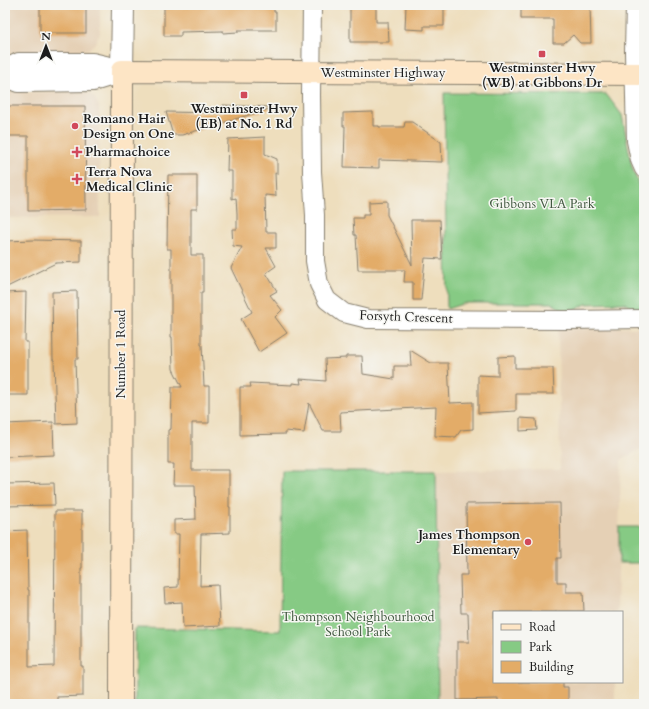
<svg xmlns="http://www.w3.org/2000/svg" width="649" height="709" font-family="Cardo,serif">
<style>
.built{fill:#e5d0b5}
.green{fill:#86ca84;stroke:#517350}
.building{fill:#e3ac67}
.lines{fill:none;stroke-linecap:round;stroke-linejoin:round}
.minor-casing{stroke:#857d6c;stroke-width:20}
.tertiary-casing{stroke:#857d6c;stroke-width:24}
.secondary-casing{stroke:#857d6c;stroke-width:24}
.minor{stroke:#fff;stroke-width:18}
.tertiary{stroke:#fff;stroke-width:22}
.secondary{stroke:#fde5c5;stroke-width:22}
.poi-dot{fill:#d1495b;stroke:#f6f6f2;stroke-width:1.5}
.labels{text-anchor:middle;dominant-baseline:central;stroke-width:3;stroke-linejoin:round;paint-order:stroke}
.poi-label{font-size:13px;font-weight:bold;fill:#1c1c1c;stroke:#f6f6f2;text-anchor:start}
.street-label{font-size:13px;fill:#1c1c1c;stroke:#f6f6f2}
.park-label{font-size:13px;fill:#415940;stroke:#f6f6f2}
</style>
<rect width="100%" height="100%" fill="#f6f6f2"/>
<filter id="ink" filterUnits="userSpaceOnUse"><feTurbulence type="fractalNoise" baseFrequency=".025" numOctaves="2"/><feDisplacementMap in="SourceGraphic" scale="8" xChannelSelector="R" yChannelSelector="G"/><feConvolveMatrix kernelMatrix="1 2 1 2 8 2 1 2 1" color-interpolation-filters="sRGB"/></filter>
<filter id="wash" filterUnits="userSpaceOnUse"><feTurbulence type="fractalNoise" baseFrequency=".012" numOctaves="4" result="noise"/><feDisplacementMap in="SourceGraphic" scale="16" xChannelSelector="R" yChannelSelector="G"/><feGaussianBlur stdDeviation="0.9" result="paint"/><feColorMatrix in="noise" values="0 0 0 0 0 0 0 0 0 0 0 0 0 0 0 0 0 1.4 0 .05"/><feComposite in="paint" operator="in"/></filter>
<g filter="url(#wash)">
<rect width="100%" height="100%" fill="#eedebd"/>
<!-- built -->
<g class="built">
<polygon points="5,5 100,5 100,34 95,43 88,50 75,52 5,53"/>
<polygon points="5,92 87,92 94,97 99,106 100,217 5,218"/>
<polygon points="558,327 644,328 644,447 621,460 617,612 494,612 494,682 615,682 615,704 438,704 436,471 560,469"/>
</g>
<!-- green -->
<g class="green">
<polygon points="444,93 606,94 622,115 632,167 641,192 644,195 644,310 637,310 624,303 586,304 574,311 565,311 551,303 465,303 447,309"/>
<polygon points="282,471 436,471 438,704 135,704 135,628 280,631"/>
<rect x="619" y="527" width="25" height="36"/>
</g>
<g id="blocks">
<!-- building -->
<g class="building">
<rect x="40" y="5" width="46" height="28"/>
<polygon points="164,5 274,5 274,12 276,12 276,30 238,30 238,32 223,33 223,31 181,32 181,36 164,36"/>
<polygon points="350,5 376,5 376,22 388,22 389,42 350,42"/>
<polygon points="406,5 444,5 444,26 424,26 424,30 405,29"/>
<polygon points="521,5 590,5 591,43 580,43 573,35 564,43 553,43 553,19 521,19"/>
<polygon points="223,105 269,107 269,109 182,135 173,135 166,112 223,113"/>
<polygon points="5,106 85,106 86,210 28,211 28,136 5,136"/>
<polygon points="373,112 373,126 379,126 379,127 404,127 405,122 412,122 441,142 442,162 379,160 379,168 344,167 345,126 343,126 343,113"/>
<polygon points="265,137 265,154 277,159 277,174 275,173 276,196 265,195 266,232 276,232 276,248 266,248 276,266 266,273 277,291 270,295 282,310 275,317 287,333 259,352 241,319 252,312 231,268 242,247 233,246 232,229 237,229 237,213 236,198 232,199 232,171 227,171 228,139"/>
<polygon points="168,175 197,175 197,209 191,209 191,255 203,255 203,292 201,292 201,345 202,345 204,386 209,386 209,423 192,423 192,470 229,470 229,507 230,507 230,533 201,534 200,586 218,585 220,626 183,628 182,602 165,603 164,588 178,587 179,534 174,534 174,520 196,519 195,485 173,485 174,464 168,464 168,430 171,429 172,387 182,387 173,369 172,337 171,337 171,249 167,249"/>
<polygon points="387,201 387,215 412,265 411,220 440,220 442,259 425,258 421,300 413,300 413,282 404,282 405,270 358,270 356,235 354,235 353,218 363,218 363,215 369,215 369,202"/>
<polygon points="34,240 81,241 81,262 56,263 5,288 5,241"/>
<polygon points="77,291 78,359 75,359 77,423 56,424 54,360 53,360 52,292"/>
<polygon points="26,292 25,342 28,342 28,395 5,395 5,293"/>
<polygon points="410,350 431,363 448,363 450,403 473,402 473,429 461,430 456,437 435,436 436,407 340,412 341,431 323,431 309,403 304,433 286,431 286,434 240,435 240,387 251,387 250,383 292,385 292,383 301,384 300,379 326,381 325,359 346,358 346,356 362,356 363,374 394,379 394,366 411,366"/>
<polygon points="515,356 515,368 553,368 554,394 516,394 516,411 478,413 478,375 498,376 498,357"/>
<polygon points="520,418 536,419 537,430 520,431"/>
<polygon points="53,422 54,455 5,457 5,424"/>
<polygon points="54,483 55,505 5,506 5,484"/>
<polygon points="560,503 561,558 557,558 557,582 566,582 566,592 583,592 584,611 556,611 556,612 494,612 494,682 563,682 563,687 568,687 568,704 498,704 498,699 457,700 457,642 469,642 468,613 461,613 460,575 467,575 466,504"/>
<polygon points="55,511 82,511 82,568 81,568 81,666 83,666 83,696 57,697 57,704 5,704 5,531 27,530 28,590 29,590 29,667 54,666"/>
</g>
</g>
</g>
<g filter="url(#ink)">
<use href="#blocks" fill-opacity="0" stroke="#857d6c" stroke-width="1"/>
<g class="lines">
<defs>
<g id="minor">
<polyline points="312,5 311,95 312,172 315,215 315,261 319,284 327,300 344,313 368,319 568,320 644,319"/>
<polyline points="635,5 634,52 636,141 640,160 644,169"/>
</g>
<g id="tertiary">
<polyline points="5,71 19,64 92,64 122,71"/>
<polyline points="122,71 123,5"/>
<polyline points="5,75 19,81 93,80 119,72"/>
</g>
<polyline id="secondary" points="121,704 122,71 644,74"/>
</defs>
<!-- minor casing -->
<use href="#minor" class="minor-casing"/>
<!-- tertiary casing -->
<use href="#tertiary" class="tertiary-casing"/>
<!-- secondary casing -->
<use href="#secondary" class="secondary-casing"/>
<!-- minor -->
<use href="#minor" class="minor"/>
<!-- tertiary -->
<use href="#tertiary" class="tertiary"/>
<!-- secondary -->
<use href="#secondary" class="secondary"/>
</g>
</g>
<!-- markers -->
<g class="poi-dot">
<rect x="538" y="50" width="8" height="8" rx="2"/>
<rect x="240" y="91" width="8" height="8" rx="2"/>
<circle cx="75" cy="126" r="4"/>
<path d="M75 146h4v4h4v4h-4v4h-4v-4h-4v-4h4z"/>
<path d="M75 173h4v4h4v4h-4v4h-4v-4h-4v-4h4z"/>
<circle cx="528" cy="542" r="4"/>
</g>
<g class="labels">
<!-- poi labels -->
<g class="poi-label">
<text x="542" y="68" text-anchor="middle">Westminster Hwy<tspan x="542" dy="15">(WB) at Gibbons Dr</tspan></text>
<text x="244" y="109" text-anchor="middle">Westminster Hwy<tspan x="244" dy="15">(EB) at No. 1 Rd</tspan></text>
<text x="83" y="119">Romano Hair<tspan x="83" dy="15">Design on One</tspan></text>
<text x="85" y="152">Pharmachoice</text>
<text x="86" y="172">Terra Nova<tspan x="86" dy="15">Medical Clinic</tspan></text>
<text x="520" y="535" text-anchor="end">James Thompson<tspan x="520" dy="15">Elementary</tspan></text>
</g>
<!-- street labels -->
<g class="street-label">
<text x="383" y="73">Westminster Highway</text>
<text transform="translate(406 317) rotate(2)">Forsyth Crescent</text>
<text transform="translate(121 354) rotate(-90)">Number 1 Road</text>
</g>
<!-- park labels -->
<g class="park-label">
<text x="542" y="204">Gibbons VLA Park</text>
<text x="358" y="617">Thompson Neighbourhood<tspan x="358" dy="15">School Park</tspan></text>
</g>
</g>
<!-- margin -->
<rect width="649" height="709" fill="none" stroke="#f6f6f2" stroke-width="20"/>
<!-- legend -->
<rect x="493" y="611" width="130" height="72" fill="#f6f6f2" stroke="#9f9f9c"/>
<rect x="501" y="624" width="20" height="6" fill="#fde5c5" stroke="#9f9f9c"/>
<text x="529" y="631" font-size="12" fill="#1c1c1c">Road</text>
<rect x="501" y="641" width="20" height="12" fill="#86ca84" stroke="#9f9f9c"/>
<text x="529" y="651" font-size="12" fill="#1c1c1c">Park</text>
<rect x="501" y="661" width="20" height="12" fill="#e3ac67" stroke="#9f9f9c"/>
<text x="529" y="671" font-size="12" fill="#1c1c1c">Building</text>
<!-- north arrow -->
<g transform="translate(46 46)" stroke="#f6f6f2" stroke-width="3" paint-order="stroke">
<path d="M0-3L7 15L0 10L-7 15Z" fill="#1c1c1c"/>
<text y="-6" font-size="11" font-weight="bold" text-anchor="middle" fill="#1c1c1c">N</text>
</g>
</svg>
